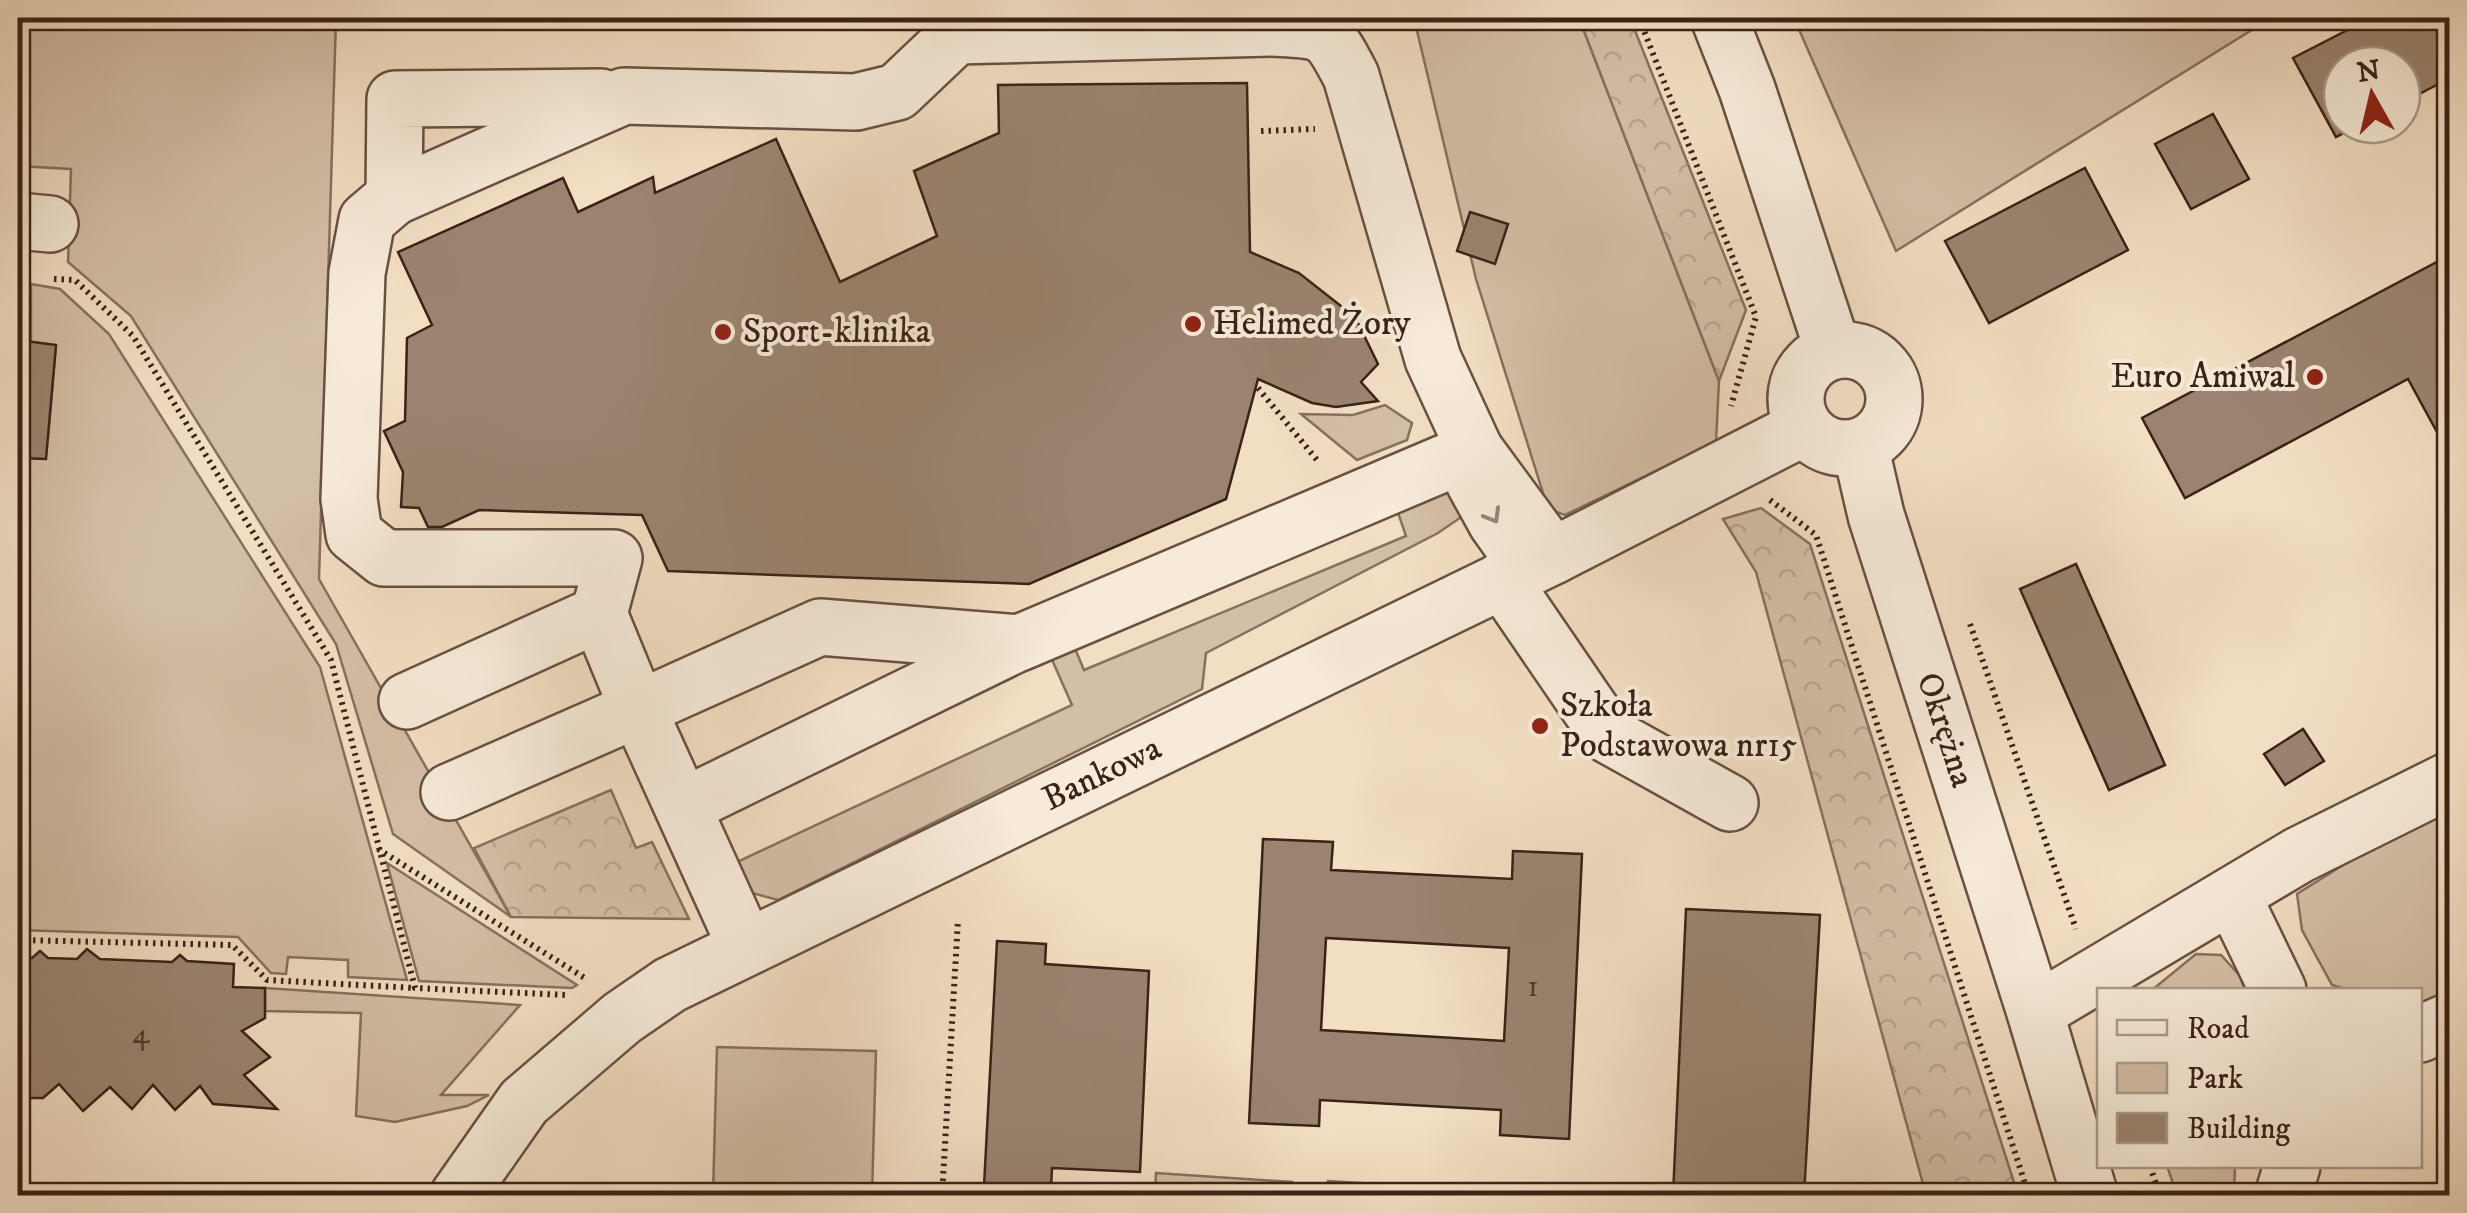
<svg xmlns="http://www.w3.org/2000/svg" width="2467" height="1213" font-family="'IM FELL DW Pica',serif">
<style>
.green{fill:#d3bea6;stroke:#86705e;stroke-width:2.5}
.forest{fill:url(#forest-crowns);stroke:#86705e;stroke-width:2.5}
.park{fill:url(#park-tufts);stroke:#86705e;stroke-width:2.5}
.building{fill:#9a8470;stroke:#3a2217;stroke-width:2.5;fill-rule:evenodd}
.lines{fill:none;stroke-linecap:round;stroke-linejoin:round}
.minor-casing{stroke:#685142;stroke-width:60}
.path{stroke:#3a2217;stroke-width:6;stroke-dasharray:2.5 5;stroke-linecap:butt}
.minor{stroke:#f7ead8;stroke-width:55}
.oneway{stroke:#988678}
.poi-dot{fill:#8f2418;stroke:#f7ead8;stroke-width:4}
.labels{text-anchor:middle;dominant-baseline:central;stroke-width:8;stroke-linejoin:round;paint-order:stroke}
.number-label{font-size:30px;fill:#523a2d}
.poi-label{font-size:35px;fill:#3a2217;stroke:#f7ead8;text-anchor:start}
.street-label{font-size:35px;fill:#3a2217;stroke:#f7ead8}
</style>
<defs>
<pattern id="forest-crowns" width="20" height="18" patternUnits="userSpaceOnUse" patternTransform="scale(2.5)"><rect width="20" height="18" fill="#d3bea6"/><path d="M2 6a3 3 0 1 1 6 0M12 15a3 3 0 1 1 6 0" fill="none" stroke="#b6a38e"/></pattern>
<pattern id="park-tufts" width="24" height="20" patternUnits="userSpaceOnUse" patternTransform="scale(2.5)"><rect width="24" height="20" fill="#d3bea6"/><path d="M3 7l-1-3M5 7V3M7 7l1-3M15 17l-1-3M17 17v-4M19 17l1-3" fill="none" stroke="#b6a38e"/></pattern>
</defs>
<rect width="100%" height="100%" fill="#f2dec3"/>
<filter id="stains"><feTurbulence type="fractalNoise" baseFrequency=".002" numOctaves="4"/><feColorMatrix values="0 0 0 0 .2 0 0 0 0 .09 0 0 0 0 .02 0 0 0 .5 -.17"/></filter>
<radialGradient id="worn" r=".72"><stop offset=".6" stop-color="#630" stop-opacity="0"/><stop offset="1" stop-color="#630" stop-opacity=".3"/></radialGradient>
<!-- green -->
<g class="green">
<polygon points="18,18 336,18 319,579 511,917 393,834 336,644 131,316 68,262 71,169 18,166"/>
<polygon points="1414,18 1579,18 1719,381 1716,442 1565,515 1548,509 1476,279"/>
<polygon points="1794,18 2271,18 1896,251"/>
<polygon points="31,284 60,289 109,334 320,667 407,980 348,977 348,960 288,957 286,974 271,973 238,937 18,930 18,435 48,437 56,345 31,342"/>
<polygon points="1385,405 1412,423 1407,440 1357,460 1301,414 1353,415"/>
<polygon points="1445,483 1470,511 1438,533 1206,653 1202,689 778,900 752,893 737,877 737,862 1072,705 1045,644 1071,639 1084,670 1406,536 1394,501"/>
<polygon points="2449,810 2449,997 2420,1004 2420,990 2349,990 2332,985 2302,930 2297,894 2348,862"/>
<polygon points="387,863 577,985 572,988 419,981"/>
<polygon points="2196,954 2221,955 2240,976 2245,990 2152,990"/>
<polygon points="265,988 520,1005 441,1095 489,1095 467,1106 395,1122 356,1116 361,1013 265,1011"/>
<polygon points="717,1047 876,1051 872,1195 713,1195"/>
<polygon points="2167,1166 2235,1166 2234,1195 2177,1195"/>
</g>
<!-- forest -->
<g class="forest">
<polygon points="1579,18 1630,18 1746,310 1719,381"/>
<polygon points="1761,508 1810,544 2018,1195 1926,1195 1756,572 1723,519"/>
<polygon points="611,790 636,848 652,842 689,919 511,917 474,848"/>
</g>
<!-- park -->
<g class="park">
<polygon points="1156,1173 1292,1182 1291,1195 1155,1195"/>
<polygon points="1328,1181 1390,1185 1389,1195 1327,1195"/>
</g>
<!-- building -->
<g class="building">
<polygon points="2371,18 2450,18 2450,78 2402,103 2402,65 2342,65 2342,125 2359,125 2336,137 2293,58"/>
<polygon points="1247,83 1250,252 1299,273 1355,317 1378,364 1361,382 1378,401 1336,407 1312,403 1258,379 1226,499 1029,584 668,571 642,515 479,510 442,527 428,527 419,508 401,507 403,472 384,431 405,421 407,338 432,325 398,252 563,178 578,212 653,177 655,193 776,139 840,282 937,236 914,171 999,133 998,85"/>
<polygon points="2213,114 2249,179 2191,209 2155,144"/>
<polygon points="2085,168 2128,250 1989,323 1945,241"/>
<polygon points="1470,212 1508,224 1495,264 1457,251"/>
<polygon points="2450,255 2450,456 2408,379 2185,498 2142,418"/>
<polygon points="18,340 56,345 46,459 18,458"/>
<polygon points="2076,564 2165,765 2109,790 2020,589"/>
<polygon points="2303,729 2324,761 2285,785 2264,754"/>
<path d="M1263,839L1333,842L1331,870L1512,879L1513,851L1582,854L1569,1139L1500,1135L1501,1110L1320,1100L1319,1126L1249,1123ZM1326,938L1509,948L1504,1041L1321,1030Z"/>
<polygon points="1686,909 1820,915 1804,1196 1673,1196"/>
<polygon points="997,941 1046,944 1045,964 1149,971 1140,1172 1052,1168 1051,1189 984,1186"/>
<polygon points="87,949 100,959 172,962 180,955 187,961 234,964 233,987 265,988 265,1018 242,1031 270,1057 244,1075 277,1109 213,1104 200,1086 175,1110 153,1085 132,1109 110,1087 83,1111 59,1084 43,1098 18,1098 18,957 32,958 40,951 48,958 77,959"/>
</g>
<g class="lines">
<defs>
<g id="minor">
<polyline points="1719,18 1747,89 1833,350"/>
<path d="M1273,28C1326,31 1326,28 1351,76L1433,359L1475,450L1019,643L820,627L638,709L599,614L614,558H384L354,534L349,499L357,273L367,220L394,197L624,96L856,102L897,92L956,36Z"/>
<polyline points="394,197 395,99 601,97"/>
<polyline points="18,221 50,224"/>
<circle cx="1845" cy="399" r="49"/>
<polyline points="1860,446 1876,515 2035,1012 2090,1196"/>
<polyline points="1528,567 1496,522 1474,482 1475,450 1553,556"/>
<polyline points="1502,580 1608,735 1730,803"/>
<polyline points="407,701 599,614"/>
<polyline points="449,792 638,709 746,947"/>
<polyline points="684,806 1018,643"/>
<polyline points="2232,895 2278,990"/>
<polyline points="2035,1012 2299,855 2450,780"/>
<polyline points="2420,1034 2450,1021"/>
<polyline points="458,1196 524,1102 622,1018 670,985 1553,556 1803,428"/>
<polyline points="2287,1196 2285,1189 2292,1166"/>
</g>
</defs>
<!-- minor casing -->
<use href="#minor" class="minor-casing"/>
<!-- path -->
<g class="path">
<polyline points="1639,18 1756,317 1731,406"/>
<polyline points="1261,131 1315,129"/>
<polyline points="54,279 75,280 133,336 331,660 415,988 566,995"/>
<polyline points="23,341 24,277"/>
<polyline points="1887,348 1915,388 1910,431"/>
<polyline points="1258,388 1317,460"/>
<polyline points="1770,500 1816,535 2029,1196"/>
<polyline points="1970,624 2076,929"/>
<polyline points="378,849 588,980"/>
<polyline points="18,940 232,945 267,980 415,988"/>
<polyline points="2150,1166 2160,1196"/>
<polyline points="942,1196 958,920"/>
</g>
<!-- minor -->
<use href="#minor" class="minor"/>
</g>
<!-- one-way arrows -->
<defs><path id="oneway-chevron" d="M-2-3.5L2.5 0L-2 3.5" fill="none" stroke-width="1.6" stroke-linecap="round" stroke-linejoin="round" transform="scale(2.5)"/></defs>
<use class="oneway" href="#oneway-chevron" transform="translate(1493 516) rotate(60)"/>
<!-- markers -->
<g class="poi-dot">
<circle cx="1193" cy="324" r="10"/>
<circle cx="723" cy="332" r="10"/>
<circle cx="2315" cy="377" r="10"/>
<circle cx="1540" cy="726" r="10"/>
</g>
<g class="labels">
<!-- number labels -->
<g class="number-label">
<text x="1533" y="987">1</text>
<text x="141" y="1034">4</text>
</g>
<!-- poi labels -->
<g class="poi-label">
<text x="1213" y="324">Helimed Żory</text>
<text x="743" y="332">Sport-klinika</text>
<text x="2295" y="377" text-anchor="end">Euro Amiwal</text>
<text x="1560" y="706">Szkoła<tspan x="1560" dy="40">Podstawowa nr15</tspan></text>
</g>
<!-- street labels -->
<g class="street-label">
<text transform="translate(1945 730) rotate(72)">Okrężna</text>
<text transform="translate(1102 774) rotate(-26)">Bankowa</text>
</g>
</g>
<!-- margin -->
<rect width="2467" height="1213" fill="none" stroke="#f2dec3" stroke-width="60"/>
<rect x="20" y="20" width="2427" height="1173" fill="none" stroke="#3a2217" stroke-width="5"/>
<rect x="30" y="30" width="2407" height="1153" fill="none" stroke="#3a2217" stroke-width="2.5"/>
<!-- legend -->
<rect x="2097" y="988" width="325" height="180" fill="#f7ead8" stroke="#ab9a8b" stroke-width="2.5"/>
<rect x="2117" y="1020" width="50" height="15" fill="#f7ead8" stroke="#ab9a8b" stroke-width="2.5"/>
<text x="2187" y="1038" font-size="30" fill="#3a2217">Road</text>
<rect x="2117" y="1063" width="50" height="30" fill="#d3bea6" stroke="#ab9a8b" stroke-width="2.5"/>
<text x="2187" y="1088" font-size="30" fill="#3a2217">Park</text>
<rect x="2117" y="1113" width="50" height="30" fill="#9a8470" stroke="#ab9a8b" stroke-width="2.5"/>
<text x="2187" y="1138" font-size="30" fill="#3a2217">Building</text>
<!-- north arrow -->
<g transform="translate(2372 95) rotate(352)"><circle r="48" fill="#f7ead8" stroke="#ab9a8b" stroke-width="2.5"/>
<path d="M0-8L18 38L0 25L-18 38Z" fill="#8f2418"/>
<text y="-15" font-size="28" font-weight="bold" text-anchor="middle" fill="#3a2217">N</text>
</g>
<rect width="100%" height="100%" filter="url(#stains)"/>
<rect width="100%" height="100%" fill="url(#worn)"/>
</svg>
